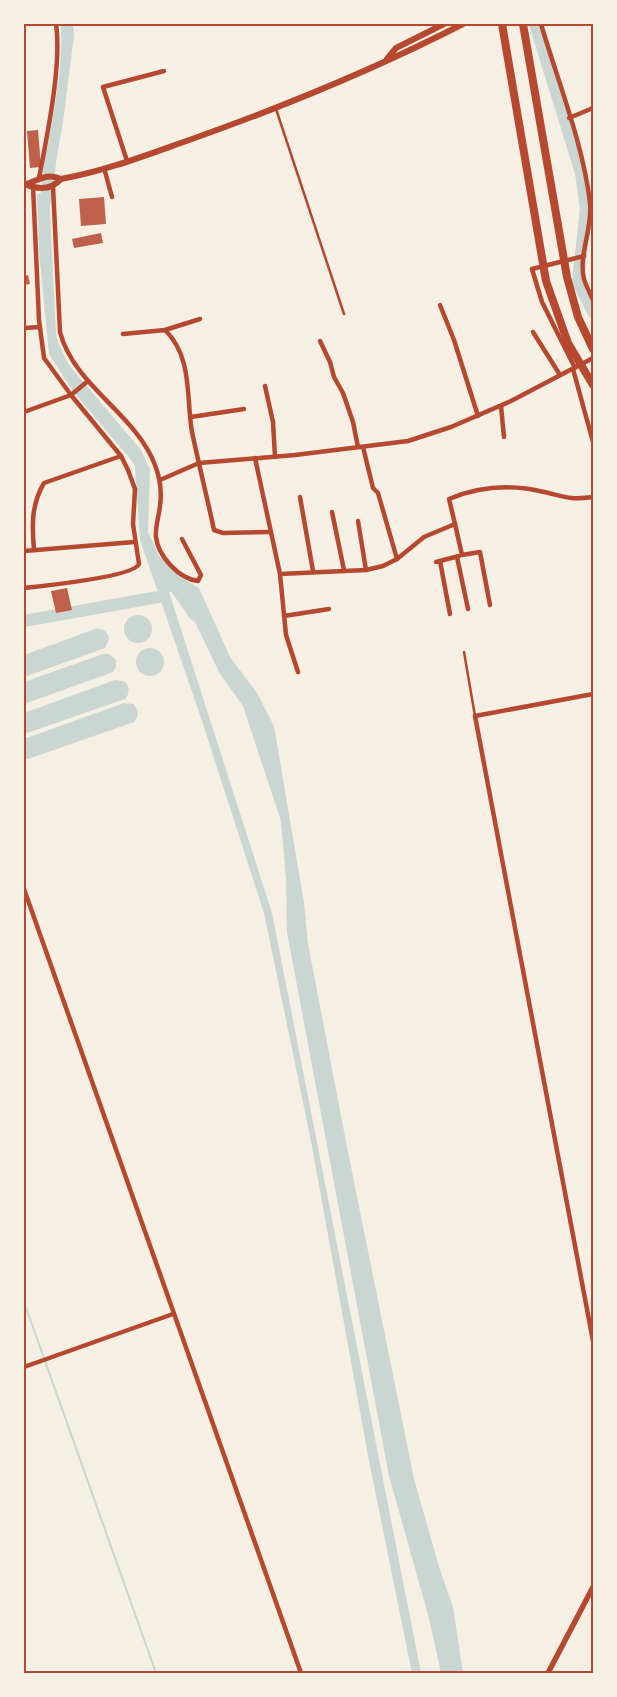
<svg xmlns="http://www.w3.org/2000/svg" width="617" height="1697" font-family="'DM Sans',sans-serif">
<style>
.water{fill:#c9d6d2}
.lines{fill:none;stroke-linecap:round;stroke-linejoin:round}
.stream{stroke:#c9d6d2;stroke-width:2}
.river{stroke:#c9d6d2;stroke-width:12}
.building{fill:#bf614a}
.service{stroke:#b5482f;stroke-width:2.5}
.minor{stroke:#b5482f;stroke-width:4.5}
.tertiary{stroke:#b5482f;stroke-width:5.5}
.secondary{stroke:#b5482f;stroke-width:6}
.motorway{stroke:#b5482f;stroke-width:8}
.neatline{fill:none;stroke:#b5482f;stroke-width:2}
</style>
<rect width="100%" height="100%" fill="#f6efe4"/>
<!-- water -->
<g class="water">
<path d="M61,24H73L74,35L63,122L55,167L44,170C51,122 64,72 61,24Z"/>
<polygon points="49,192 56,333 58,343 69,365 141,450 150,469 148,532 159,556 180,577 199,588 230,657 257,693 274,726 304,903 308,944 348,1152 414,1479 440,1570 453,1607 463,1673 441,1673 429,1618 389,1476 287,932 286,879 281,821 243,706 220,674 180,591 169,592 272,913 421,1673 412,1673 369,1461 311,1141 264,913 201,718 140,540 135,467 132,461 72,390 49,354 39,251 37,194"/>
<circle cx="138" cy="629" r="14"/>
<path d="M95,629C103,628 108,632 109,639L105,648L24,677V655Z"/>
<circle cx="150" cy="662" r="14"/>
<polygon points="103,654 109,654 116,660 116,667 113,672 24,704 24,682"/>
<path d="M115,680L124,681C130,687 130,693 125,699L24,734V713Z"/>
<path d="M124,703L133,704C139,710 139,716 134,722L28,759L24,758V739Z"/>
</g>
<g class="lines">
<!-- stream -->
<polyline class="stream" points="24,1302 156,1673"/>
<!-- river -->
<g class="river">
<polyline points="535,24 581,173 586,209 578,282 593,312"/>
<polyline points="46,200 51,153"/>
<polyline points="169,578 195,615"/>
<polyline points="24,621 164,596"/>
</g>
</g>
<!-- building -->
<g class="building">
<polygon points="38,130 41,167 30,168 27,131"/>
<polygon points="104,197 106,224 81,226 79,199"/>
<polygon points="101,233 103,243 74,248 72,239"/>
<polygon points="28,275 30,284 24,285 24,276"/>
<polygon points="67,588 72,610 56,613 51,591"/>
</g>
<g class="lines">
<!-- service -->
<g class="service">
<polyline points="276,109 344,314"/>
<polyline points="464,652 475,716"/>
</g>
<!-- minor -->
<g class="minor">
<path d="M541,24C558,82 583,143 590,203C593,228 578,255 584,279C586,286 590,293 593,300"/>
<polyline points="569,118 593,108"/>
<polyline points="127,161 103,87 164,71"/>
<polyline points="104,168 112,197"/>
<path d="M39,178C47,136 62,65 56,24"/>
<path d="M53,186L60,332C74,386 135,413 155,465C160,478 162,492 160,506C159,516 155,527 156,537C158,556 179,579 198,581L201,575L182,539"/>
<polyline points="440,305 454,340 478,416"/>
<polyline points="24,328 40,327"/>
<polyline points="165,330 200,319"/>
<polyline points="533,332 560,375"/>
<path d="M123,334L165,330C193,357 186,398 192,432C199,465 207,497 214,530L223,533L270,532"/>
<polyline points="320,341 330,362 334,377 343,393 353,422 358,447"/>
<polyline points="575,368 542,302 532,269 584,256"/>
<polyline points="573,369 593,442"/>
<polyline points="265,386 273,422 275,457"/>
<polyline points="501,406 504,437"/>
<polyline points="24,412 71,395 88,381"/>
<polyline points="191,417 244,409"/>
<polyline points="363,447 373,488 378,493 397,559"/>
<polyline points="255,458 280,574 286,635 298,672"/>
<polyline points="160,480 199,463 295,455 408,441 451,427 511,401 593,358"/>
<polyline points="300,497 313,571"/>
<polyline points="332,512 344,570"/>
<polyline points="358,521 366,570"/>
<polyline points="455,524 462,555 480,552 490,605"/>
<path d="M34,550C32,526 31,505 44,483L121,456"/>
<polyline points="24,551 134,542"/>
<polyline points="457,557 468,609"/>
<polyline points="440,561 450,614"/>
<polyline points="436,562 459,556"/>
<path d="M280,574L366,570L383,566L397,559L424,537L455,524L449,499C480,486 511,484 544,492C566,497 570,500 593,497"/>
<path d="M24,588C42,586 134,577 139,564L133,524L135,489L128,470L121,456L71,395L44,358L39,320L33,186"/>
<polyline points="284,616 329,609"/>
<polyline points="593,694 475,716 593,1341"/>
<polyline points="24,889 301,1673"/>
<polyline points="24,1367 173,1314"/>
</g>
<!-- tertiary -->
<polyline class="tertiary" points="548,1673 593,1587"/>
<!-- secondary -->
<g class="secondary">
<polyline points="387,59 396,48 444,24"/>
<path d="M24,185C38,181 46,172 61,179C106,171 149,154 192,139C285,106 375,69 463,24"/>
<path d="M27,185C40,190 52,189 61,179"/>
</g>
<!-- motorway -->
<g class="motorway">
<polyline points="502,24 546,281 568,343 593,385"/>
<polyline points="523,24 567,277 578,317 593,349"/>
</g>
</g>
<!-- border -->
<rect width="617" height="1697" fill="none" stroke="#f6efe4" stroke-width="50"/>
<rect x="25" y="25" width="567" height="1647" class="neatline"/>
</svg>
